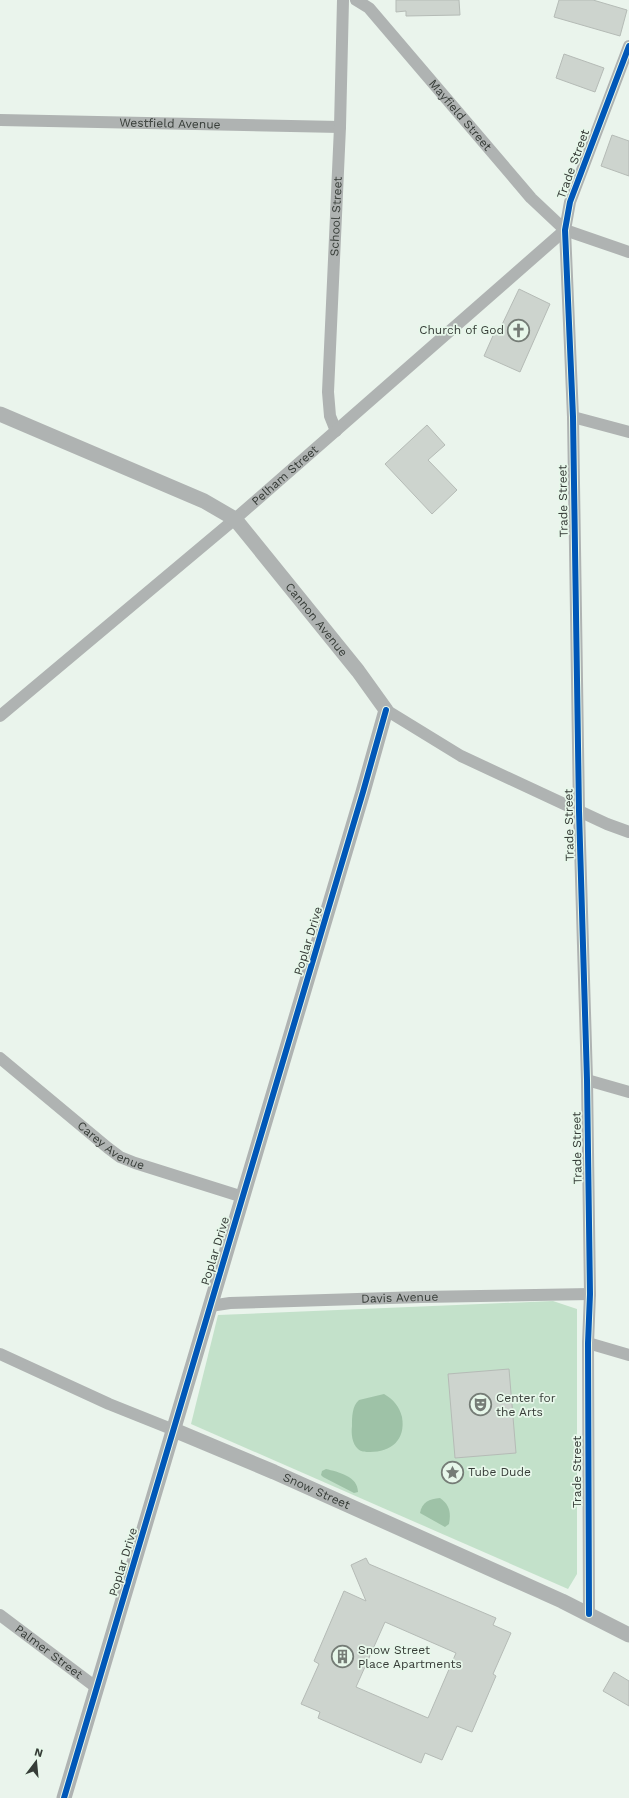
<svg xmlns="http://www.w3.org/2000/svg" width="629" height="1798" font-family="'Work Sans',sans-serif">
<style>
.green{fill:#c3e1ca}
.water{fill:#9ec2a7}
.building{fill:#cdd4ce;stroke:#b5bbb6;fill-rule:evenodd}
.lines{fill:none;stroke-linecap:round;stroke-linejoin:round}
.minor{stroke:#afb3b2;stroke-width:12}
.tertiary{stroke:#afb3b2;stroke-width:15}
.cycleway-casing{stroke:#e7f7ea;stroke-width:8}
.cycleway{stroke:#0057b8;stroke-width:6}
.labels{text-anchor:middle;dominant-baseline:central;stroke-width:3.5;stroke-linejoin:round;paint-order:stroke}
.street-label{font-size:12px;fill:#363c37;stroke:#e7f7ea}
.poi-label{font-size:12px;fill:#363c37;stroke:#e7f7ea;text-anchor:start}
</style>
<rect width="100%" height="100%" fill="#eaf4ec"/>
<!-- green -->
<polygon class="green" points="553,1301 577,1309 577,1574 568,1589 191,1424 218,1315"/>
<!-- water -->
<g class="water">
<path d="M384,1394C394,1400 399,1406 402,1417C406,1440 391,1452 370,1452C366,1452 361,1452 358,1449C352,1444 351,1433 352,1426C352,1417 352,1406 359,1400Z"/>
<path d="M326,1469C338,1472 358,1476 358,1492L354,1493L323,1477L321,1475L322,1471Z"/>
<path d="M440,1498C450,1505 451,1513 449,1524L445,1527L420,1513C422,1502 429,1499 440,1498Z"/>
</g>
<!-- building -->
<g class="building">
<polygon points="396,0 459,0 460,15 406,16 406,11 396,12"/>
<polygon points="559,0 593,0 627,10 620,36 554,17"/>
<polygon points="564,54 604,68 595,92 556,78"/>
<polygon points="612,135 629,141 629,176 601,166"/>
<polygon points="519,289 550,304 520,372 484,356 496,329 499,331"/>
<polygon points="427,425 445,445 428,460 457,490 432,514 385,464"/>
<polygon points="509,1369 516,1453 455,1458 448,1374"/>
<path d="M366,1558L369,1564L496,1618L493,1625L511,1633L493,1674L496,1676L472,1732L457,1726L442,1760L425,1753L421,1763L318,1718L320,1712L301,1704L319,1664L314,1661L344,1591L366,1601L351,1565ZM385,1622L456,1653L428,1718L356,1687Z"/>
<polygon points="614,1672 629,1681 629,1706 603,1691"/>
</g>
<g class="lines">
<!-- minor -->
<g class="minor">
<path id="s1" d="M356,0L369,8L531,198L565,230L629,252"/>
<path id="s2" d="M0,120L340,127"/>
<polyline points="573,417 629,432"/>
<path id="s3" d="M336,431L330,416L328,392L340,127L343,0"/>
<polyline points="386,710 461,756 607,824 629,832"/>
<path id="s4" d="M0,716L235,519L565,230"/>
<path id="s5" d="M0,1058L108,1148L120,1157L135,1163L243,1197"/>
<polyline points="587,1080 629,1092"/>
<path id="s6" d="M210,1306L230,1303L421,1297L590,1294"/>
<polyline points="588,1343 629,1355"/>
<polyline points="0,1354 109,1404 174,1430"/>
<polyline points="589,1614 588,1343 590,1294 587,1080 579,811 573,417 565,230 570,202 629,46"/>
<path id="s7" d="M0,1615L97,1688"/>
</g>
<!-- tertiary -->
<g class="tertiary">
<path id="s8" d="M0,414L204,501L235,519L358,671L386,710L363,792L64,1798"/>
<path id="s9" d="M174,1430L274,1472L562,1601L629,1635"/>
</g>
<defs>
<g id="cycleway">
<polyline points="589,1614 588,1343 590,1294 587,1080 579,811 573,417 565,230 570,202 629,46"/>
<polyline points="64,1798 363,792 386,710"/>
</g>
</defs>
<!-- cycleway casing -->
<use href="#cycleway" class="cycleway-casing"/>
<!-- cycleway -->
<use href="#cycleway" class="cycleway"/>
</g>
<!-- icons -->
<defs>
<symbol id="church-ring" viewBox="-11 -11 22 22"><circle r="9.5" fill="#e7f7ea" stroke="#757c76" stroke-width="1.5"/><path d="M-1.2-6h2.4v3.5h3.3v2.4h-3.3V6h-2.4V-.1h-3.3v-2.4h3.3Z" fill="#757c76"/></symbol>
<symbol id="theatre-ring" viewBox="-11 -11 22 22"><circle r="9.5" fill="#e7f7ea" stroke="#757c76" stroke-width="1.5"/><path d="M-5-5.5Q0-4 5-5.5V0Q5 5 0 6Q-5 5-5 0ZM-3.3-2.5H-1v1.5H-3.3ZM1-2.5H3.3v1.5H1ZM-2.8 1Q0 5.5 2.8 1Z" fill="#757c76"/></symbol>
<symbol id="sight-ring" viewBox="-11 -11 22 22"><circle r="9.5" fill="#e7f7ea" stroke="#757c76" stroke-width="1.5"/><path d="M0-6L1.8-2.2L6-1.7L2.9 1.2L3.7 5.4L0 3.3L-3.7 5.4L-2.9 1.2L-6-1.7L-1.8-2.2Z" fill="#757c76"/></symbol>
<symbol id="building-ring" viewBox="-11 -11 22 22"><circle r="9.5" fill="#e7f7ea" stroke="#757c76" stroke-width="1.5"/><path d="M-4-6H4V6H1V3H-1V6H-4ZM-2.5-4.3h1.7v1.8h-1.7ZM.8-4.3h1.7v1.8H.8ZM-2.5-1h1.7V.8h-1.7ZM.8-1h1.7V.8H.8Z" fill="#757c76"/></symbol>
</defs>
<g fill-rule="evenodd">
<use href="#church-ring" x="506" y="318" width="25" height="25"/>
<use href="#theatre-ring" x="468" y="1392" width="25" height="25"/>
<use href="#sight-ring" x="440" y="1460" width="25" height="25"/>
<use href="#building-ring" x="330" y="1644" width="25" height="25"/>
</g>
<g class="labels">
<!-- street labels -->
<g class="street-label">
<text stroke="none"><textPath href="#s1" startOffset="156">Mayfield Street</textPath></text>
<text stroke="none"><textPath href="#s2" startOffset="170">Westfield Avenue</textPath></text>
<text transform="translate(573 164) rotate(-70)">Trade Street</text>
<text stroke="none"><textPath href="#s3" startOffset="216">School Street</textPath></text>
<text stroke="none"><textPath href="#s4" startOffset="373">Pelham Street</textPath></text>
<text transform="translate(563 501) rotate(-91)">Trade Street</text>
<text stroke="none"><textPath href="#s8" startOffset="387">Cannon Avenue</textPath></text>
<text transform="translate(569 825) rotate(-91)">Trade Street</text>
<text transform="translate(308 941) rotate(-73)">Poplar Drive</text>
<text stroke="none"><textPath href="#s5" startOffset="142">Carey Avenue</textPath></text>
<text transform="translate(577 1148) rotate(-91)">Trade Street</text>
<text transform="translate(215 1251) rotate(-73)">Poplar Drive</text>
<text stroke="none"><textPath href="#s6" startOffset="190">Davis Avenue</textPath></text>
<text transform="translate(577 1472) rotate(-90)">Trade Street</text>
<text stroke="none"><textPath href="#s9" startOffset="155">Snow Street</textPath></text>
<text transform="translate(123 1562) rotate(-73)">Poplar Drive</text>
<text stroke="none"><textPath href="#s7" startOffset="61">Palmer Street</textPath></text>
</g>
<!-- poi labels -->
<g class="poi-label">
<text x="504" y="330" text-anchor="end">Church of God</text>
<text x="496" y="1398">Center for<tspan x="496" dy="14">the Arts</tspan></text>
<text x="468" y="1472">Tube Dude</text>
<text x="358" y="1650">Snow Street<tspan x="358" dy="14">Place Apartments</tspan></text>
</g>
</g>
<!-- north arrow -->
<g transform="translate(36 1762) rotate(16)" stroke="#e7f7ea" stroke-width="3" paint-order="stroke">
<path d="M0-3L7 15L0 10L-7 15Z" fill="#363c37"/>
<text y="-6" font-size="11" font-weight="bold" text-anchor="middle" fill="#363c37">N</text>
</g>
</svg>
